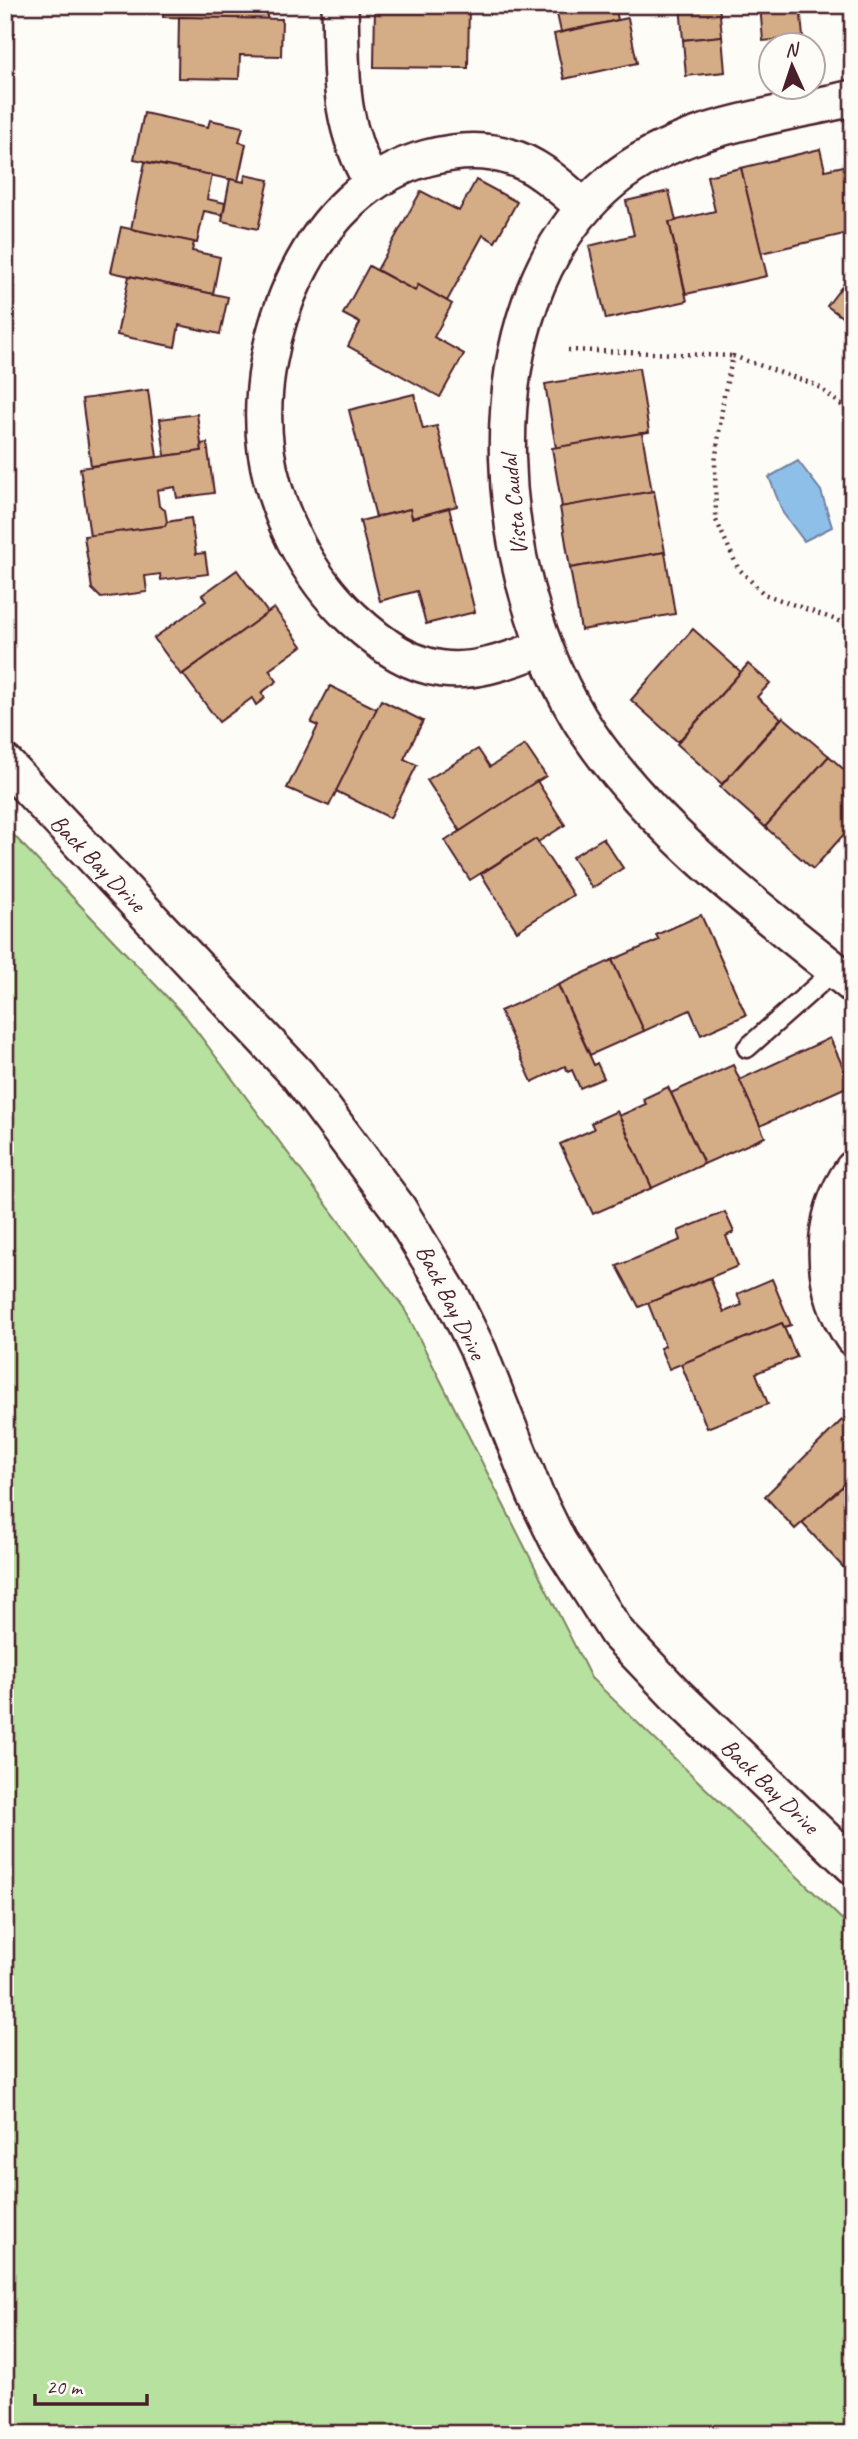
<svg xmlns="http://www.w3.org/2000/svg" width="858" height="2439" font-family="Caveat,sans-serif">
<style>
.green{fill:#b6e19e;stroke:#808064;stroke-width:2}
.water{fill:#8dbfe9;stroke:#727f9d;stroke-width:2}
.building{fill:#d4ad86;stroke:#4a1f2b;stroke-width:2}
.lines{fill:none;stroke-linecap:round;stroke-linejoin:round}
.service-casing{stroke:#4a1f2b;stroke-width:23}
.minor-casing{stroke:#4a1f2b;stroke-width:40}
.path{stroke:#4a1f2b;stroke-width:4.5;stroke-dasharray:2 5;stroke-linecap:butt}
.service{stroke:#fdfcf7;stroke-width:18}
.minor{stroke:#fdfcf7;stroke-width:35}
.labels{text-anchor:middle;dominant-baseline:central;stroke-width:5;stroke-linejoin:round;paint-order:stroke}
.street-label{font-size:24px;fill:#4a1f2b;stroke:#fdfcf7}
</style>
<rect width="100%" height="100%" fill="#fdfcf7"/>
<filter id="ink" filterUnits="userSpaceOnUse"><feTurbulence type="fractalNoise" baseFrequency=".0143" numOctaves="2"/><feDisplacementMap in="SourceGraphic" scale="14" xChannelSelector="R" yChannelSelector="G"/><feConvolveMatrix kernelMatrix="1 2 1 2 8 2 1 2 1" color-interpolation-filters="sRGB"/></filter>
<g filter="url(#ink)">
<!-- green -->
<polygon class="green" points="5,826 186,1017 404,1308 591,1678 853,1930 853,2434 5,2434"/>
<!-- water -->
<polygon class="water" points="798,461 821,491 832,527 804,541 783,513 769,477"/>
<!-- building -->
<g class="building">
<polygon points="164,5 267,5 267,19 163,17"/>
<polygon points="375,5 469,5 468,68 374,67"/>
<polygon points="555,5 615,5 618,20 561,32"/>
<polygon points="680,5 719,5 722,36 683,40"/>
<polygon points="760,5 800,5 803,37 763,41"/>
<polygon points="179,17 282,19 281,56 240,55 239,79 178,78"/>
<polygon points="628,18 637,63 564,79 554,34"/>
<polygon points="722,36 725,72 686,76 683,40"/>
<polygon points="144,113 208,127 210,120 243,127 239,142 246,144 238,181 134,159"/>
<polygon points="820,149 825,170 853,164 853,232 761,253 741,168"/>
<polygon points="145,162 212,175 207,199 225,203 223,215 204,211 197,243 131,229"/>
<polygon points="741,168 767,276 686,294 669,222 715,211 707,176"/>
<polygon points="245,175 269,180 258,229 222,221 230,179 244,182"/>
<polygon points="476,180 517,202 495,242 483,235 447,301 418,285 415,291 377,270 421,191 459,211"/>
<polygon points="669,191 676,221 669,222 687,301 606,319 589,246 634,235 626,201"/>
<polygon points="121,227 194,242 192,251 220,257 213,294 111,272"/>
<polygon points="369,266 415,291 418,285 452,304 434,337 464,354 440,397 348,346 360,323 343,314"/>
<polygon points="853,272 853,325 827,306"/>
<polygon points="129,276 228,297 220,334 179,325 175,347 117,335"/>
<polygon points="639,368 649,432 556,448 545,384"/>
<polygon points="148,390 157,457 91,466 82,399"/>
<polygon points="414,394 423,429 437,426 457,506 412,518 410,509 376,517 349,410"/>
<polygon points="197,414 202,451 165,456 160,419"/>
<polygon points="642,433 652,492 562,507 552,448"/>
<polygon points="207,443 214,493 177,498 175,487 157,490 159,506 165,510 167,522 165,526 90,536 80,468 202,451 201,444"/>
<polygon points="654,491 665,552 570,568 560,507"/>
<polygon points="449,508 475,612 426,624 417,591 380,601 360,521 410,509 412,518"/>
<polygon points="191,518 196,554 205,553 208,574 161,580 160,574 145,576 147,592 101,598 92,589 84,536 165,526 167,522"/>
<polygon points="665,552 675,614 581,630 570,568"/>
<polygon points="237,570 268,613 181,675 154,638 206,601 202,595"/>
<polygon points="274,608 302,646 269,670 277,681 261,693 265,698 256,705 252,698 219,722 183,674"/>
<polygon points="693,629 741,672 678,742 631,700"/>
<polygon points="748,664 770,683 757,697 781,718 722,784 677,744"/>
<polygon points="330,686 377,709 329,806 287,788 318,726 311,723"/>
<polygon points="381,700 423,721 404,759 417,765 390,818 336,791"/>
<polygon points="783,717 829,756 765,827 720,787"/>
<polygon points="525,745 546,776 460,831 427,780 478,749 490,767"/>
<polygon points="829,756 853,778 853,824 813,869 765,827"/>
<polygon points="537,781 565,825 538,842 536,839 470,880 445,841"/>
<polygon points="603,838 623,868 592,888 572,857"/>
<polygon points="536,839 573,895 517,931 481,874"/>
<polygon points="701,915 746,1015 701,1035 690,1010 644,1031 612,960 659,940 656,935"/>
<polygon points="612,960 644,1031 590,1055 558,985"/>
<polygon points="558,985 594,1065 597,1063 604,1078 580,1088 572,1070 568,1072 565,1066 532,1082 500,1011"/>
<polygon points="830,1038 851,1085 760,1126 739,1080"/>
<polygon points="733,1065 765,1137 704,1164 671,1093"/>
<polygon points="668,1087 704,1164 652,1188 619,1116 646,1104 643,1099"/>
<polygon points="617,1111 652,1188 593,1214 560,1144 594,1129 591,1123"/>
<polygon points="725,1212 734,1232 726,1236 738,1266 639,1307 617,1266 681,1240 678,1231"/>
<polygon points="710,1278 724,1312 742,1305 737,1294 772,1279 791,1325 784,1327 782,1323 669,1369 660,1348 665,1346 648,1303"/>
<polygon points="782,1323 797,1357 756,1373 768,1404 707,1428 681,1364"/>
<polygon points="842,1420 853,1432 853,1477 795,1529 765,1496"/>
<polygon points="853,1477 853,1560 844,1568 802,1523"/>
</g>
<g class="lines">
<defs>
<polyline id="service" points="747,1048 835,970"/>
<g id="minor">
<path d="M340,5C342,74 337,121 372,183"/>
<path d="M853,98C772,117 678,126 612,181C459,308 491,601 598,747C666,841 764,912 853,985"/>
<path d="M544,647C460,681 420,681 352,618C306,575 275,512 266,451C251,340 310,189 427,158C454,151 483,148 510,157C539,165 562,189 584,207"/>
<polyline points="5,763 298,1075 398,1208 452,1297 479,1352 535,1494 558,1541 617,1633 679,1698 853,1866"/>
<path d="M853,1169C818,1218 819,1288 853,1338"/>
</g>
</defs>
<!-- service casing -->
<use href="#service" class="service-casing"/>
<!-- minor casing -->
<use href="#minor" class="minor-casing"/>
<!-- path -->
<g class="path">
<polyline points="568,350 733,356"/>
<polyline points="853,414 816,385 733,356 724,395 715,463 716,520 738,568 764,594 853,626"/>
</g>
<!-- service -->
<use href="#service" class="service"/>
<!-- minor -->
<use href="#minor" class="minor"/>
</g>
</g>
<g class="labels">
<!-- street labels -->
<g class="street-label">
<text transform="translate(514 505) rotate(-96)">Vista Caudal</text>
<text transform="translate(98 863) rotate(46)">Back Bay Drive</text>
<text transform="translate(451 1302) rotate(63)">Back Bay Drive</text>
<text transform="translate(770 1786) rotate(44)">Back Bay Drive</text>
</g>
</g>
<!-- margin -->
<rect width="858" height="2439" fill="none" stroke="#fdfcf7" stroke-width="28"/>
<rect x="14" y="14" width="830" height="2411" fill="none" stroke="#4a1f2b" stroke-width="2.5" filter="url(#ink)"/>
<!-- north arrow -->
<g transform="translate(792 66) rotate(357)"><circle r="33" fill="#fdfcf7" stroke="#b5a4a5" stroke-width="2"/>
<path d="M0-5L12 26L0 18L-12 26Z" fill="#4a1f2b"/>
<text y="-10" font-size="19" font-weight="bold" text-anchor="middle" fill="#4a1f2b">N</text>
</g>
<!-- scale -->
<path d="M35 2394v10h112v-10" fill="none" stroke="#4a1f2b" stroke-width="3.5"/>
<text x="46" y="2394" font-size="21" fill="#4a1f2b" stroke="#fdfcf7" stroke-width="5" paint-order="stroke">20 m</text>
</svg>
